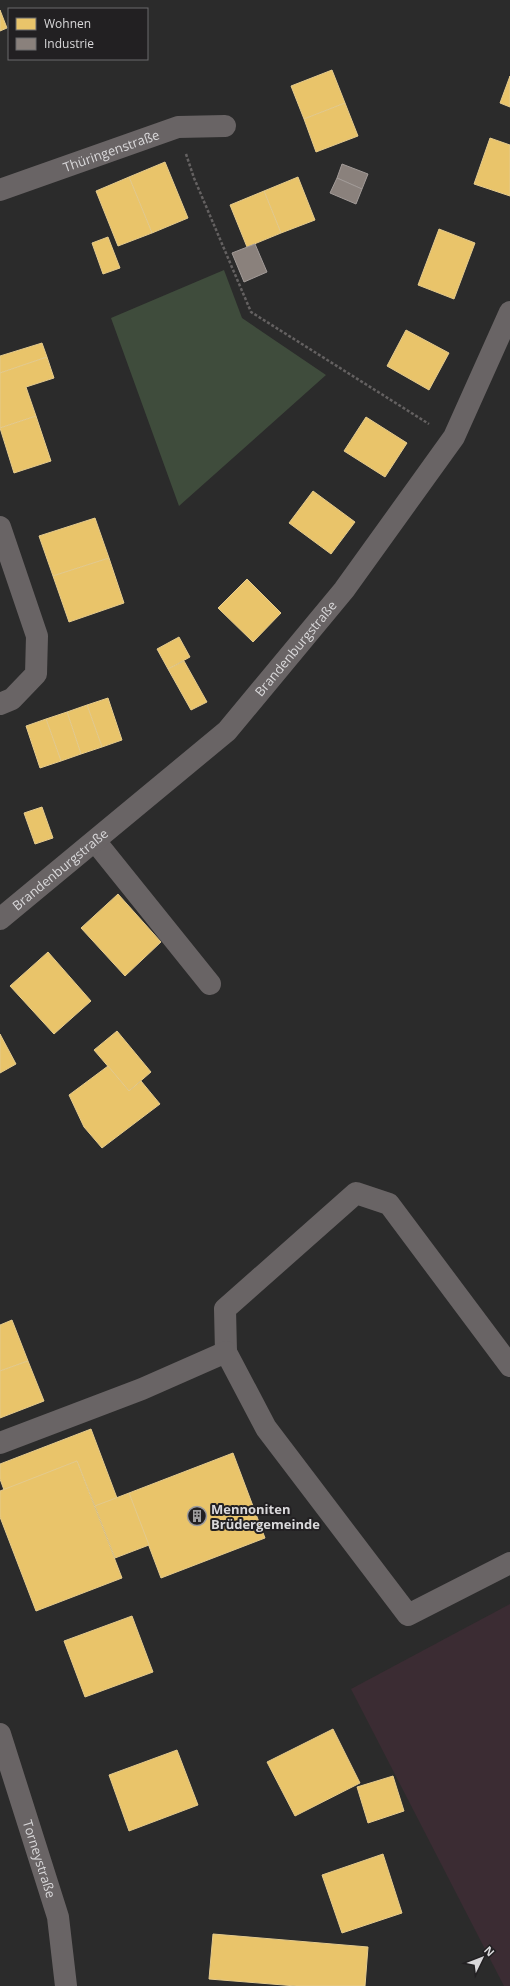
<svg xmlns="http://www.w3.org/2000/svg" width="510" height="1986" font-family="'Open Sans',sans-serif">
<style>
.commercial{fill:#3b2c33}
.green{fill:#3f4c3c}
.homes{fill:#e9c46a;stroke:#e4ca8c}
.industry{fill:#8a817c;stroke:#a29b98}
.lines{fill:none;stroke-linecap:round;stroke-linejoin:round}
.path{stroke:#646161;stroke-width:2.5;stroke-dasharray:3 2;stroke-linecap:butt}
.minor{stroke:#696465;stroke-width:22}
.labels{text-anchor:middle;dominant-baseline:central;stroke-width:4;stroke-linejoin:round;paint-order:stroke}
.street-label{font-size:13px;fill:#d9d8da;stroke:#222022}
.poi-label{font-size:13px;font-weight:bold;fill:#d9d8da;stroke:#222022;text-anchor:start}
</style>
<rect width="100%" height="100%" fill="#2b2b2b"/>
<!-- commercial -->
<polygon class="commercial" points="510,1604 510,1986 504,1986 351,1689"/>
<!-- green -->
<polygon class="green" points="224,270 242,318 326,375 179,506 111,318"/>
<!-- homes -->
<g class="homes">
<polygon points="0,10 7,28 0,31"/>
<polygon points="332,70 345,103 304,119 291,86"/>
<polygon points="510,76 510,107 500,103"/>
<polygon points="345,103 358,136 316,152 304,119"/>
<polygon points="490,138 510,145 510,196 474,184"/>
<polygon points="165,162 188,218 152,233 129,177"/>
<polygon points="129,177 152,233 118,246 96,191"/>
<polygon points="298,177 315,220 281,233 264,191"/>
<polygon points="264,191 281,233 247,247 230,205"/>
<polygon points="439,229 475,243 454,299 418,285"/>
<polygon points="108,237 120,268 103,274 92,243"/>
<polygon points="406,330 449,353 429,390 387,366"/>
<polygon points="42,343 47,357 0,373 0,356"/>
<polygon points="47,357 54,378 26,387 36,416 0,428 0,373"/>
<polygon points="36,416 51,461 14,473 0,428"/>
<polygon points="366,417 407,443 385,477 344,451"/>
<polygon points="313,491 355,522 331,554 289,523"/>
<polygon points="95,518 109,558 53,576 39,536"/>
<polygon points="109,558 124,603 69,622 53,576"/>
<polygon points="247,579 281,613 253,642 218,608"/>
<polygon points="179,637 190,657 168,669 157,649"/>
<polygon points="184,661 207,702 191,710 168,669"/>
<polygon points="108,698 122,740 102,747 87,705"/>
<polygon points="87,705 102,747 81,754 67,712"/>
<polygon points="67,712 81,754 61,761 46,719"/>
<polygon points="46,719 61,761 40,768 26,726"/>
<polygon points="42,807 53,838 35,844 24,813"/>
<polygon points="118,894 161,942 125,976 81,928"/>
<polygon points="48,952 91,1001 54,1034 10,986"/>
<polygon points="117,1031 151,1072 129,1091 94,1050"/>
<polygon points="0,1034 16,1064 0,1073"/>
<polygon points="108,1066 129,1091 141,1081 160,1104 102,1148 84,1127 69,1095"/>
<polygon points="12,1320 28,1361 0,1371 0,1325"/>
<polygon points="28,1361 44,1401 0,1418 0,1371"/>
<polygon points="91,1429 117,1498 95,1506 77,1461 4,1490 0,1479 0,1464"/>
<polygon points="233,1453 265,1538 161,1578 129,1493"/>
<polygon points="77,1461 122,1578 36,1611 0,1517 0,1491"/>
<polygon points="129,1493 149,1545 115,1558 95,1506"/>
<polygon points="132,1616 153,1672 85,1697 64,1641"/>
<polygon points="333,1729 360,1783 295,1816 267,1762"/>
<polygon points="177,1750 198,1805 129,1831 109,1775"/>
<polygon points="393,1776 404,1811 368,1823 357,1787"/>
<polygon points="383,1854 402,1913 342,1933 322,1875"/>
<polygon points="213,1934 368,1947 365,1986 296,1986 209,1979"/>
</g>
<!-- industry -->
<g class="industry">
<polygon points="342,164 368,174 362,189 337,178"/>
<polygon points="337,178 362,189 356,204 330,193"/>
<polygon points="255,244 267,272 244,282 232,253"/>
</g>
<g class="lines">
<!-- path -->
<polyline class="path" points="186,154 194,178 251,312 429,424"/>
<!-- minor -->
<g class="minor">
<path id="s1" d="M0,190L178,127L225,126"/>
<polyline points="0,527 37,636 36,674 12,699 0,704"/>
<polyline points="95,841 210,984"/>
<path id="s2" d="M0,919L227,731L344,590L454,437L510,312"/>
<polyline points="226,1352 225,1309 356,1193 389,1204 510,1366"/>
<polyline points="0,1443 142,1389 226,1352 266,1428 408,1615 510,1563"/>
<path id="s3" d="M0,1734L58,1917L66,1986"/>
</g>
</g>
<!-- icons -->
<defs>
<symbol id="building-ring" viewBox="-11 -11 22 22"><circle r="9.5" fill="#222022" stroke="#9c9b9d" stroke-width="1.5"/><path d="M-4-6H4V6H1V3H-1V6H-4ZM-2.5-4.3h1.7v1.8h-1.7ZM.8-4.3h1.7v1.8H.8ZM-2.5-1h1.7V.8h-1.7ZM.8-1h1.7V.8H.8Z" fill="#9c9b9d"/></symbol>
</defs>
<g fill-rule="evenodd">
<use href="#building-ring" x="186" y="1505" width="22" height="22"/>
</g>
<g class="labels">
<!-- street labels -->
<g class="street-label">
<text stroke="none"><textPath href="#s1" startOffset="118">Thüringenstraße</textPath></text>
<text stroke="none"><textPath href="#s2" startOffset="402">Brandenburgstraße</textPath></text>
<text stroke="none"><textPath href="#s2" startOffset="78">Brandenburgstraße</textPath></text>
<text stroke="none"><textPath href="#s3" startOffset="131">Torneystraße</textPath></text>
</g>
<!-- poi labels -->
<g class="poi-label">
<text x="211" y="1509">Mennoniten<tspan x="211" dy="15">Brüdergemeinde</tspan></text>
</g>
</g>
<!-- legend -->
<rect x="8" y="8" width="140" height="52" fill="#222022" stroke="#6b6a6c"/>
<rect x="16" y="18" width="20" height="12" fill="#e9c46a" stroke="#6b6a6c"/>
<text x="44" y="28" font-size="12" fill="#d9d8da">Wohnen</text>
<rect x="16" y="38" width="20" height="12" fill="#8a817c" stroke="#6b6a6c"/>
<text x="44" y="48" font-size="12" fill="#d9d8da">Industrie</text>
<!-- north arrow -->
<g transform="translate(482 1958) rotate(47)" stroke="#222022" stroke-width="3" paint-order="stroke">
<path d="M0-3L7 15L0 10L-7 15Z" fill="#d9d8da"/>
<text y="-6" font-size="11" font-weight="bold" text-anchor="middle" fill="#d9d8da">N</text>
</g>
</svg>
